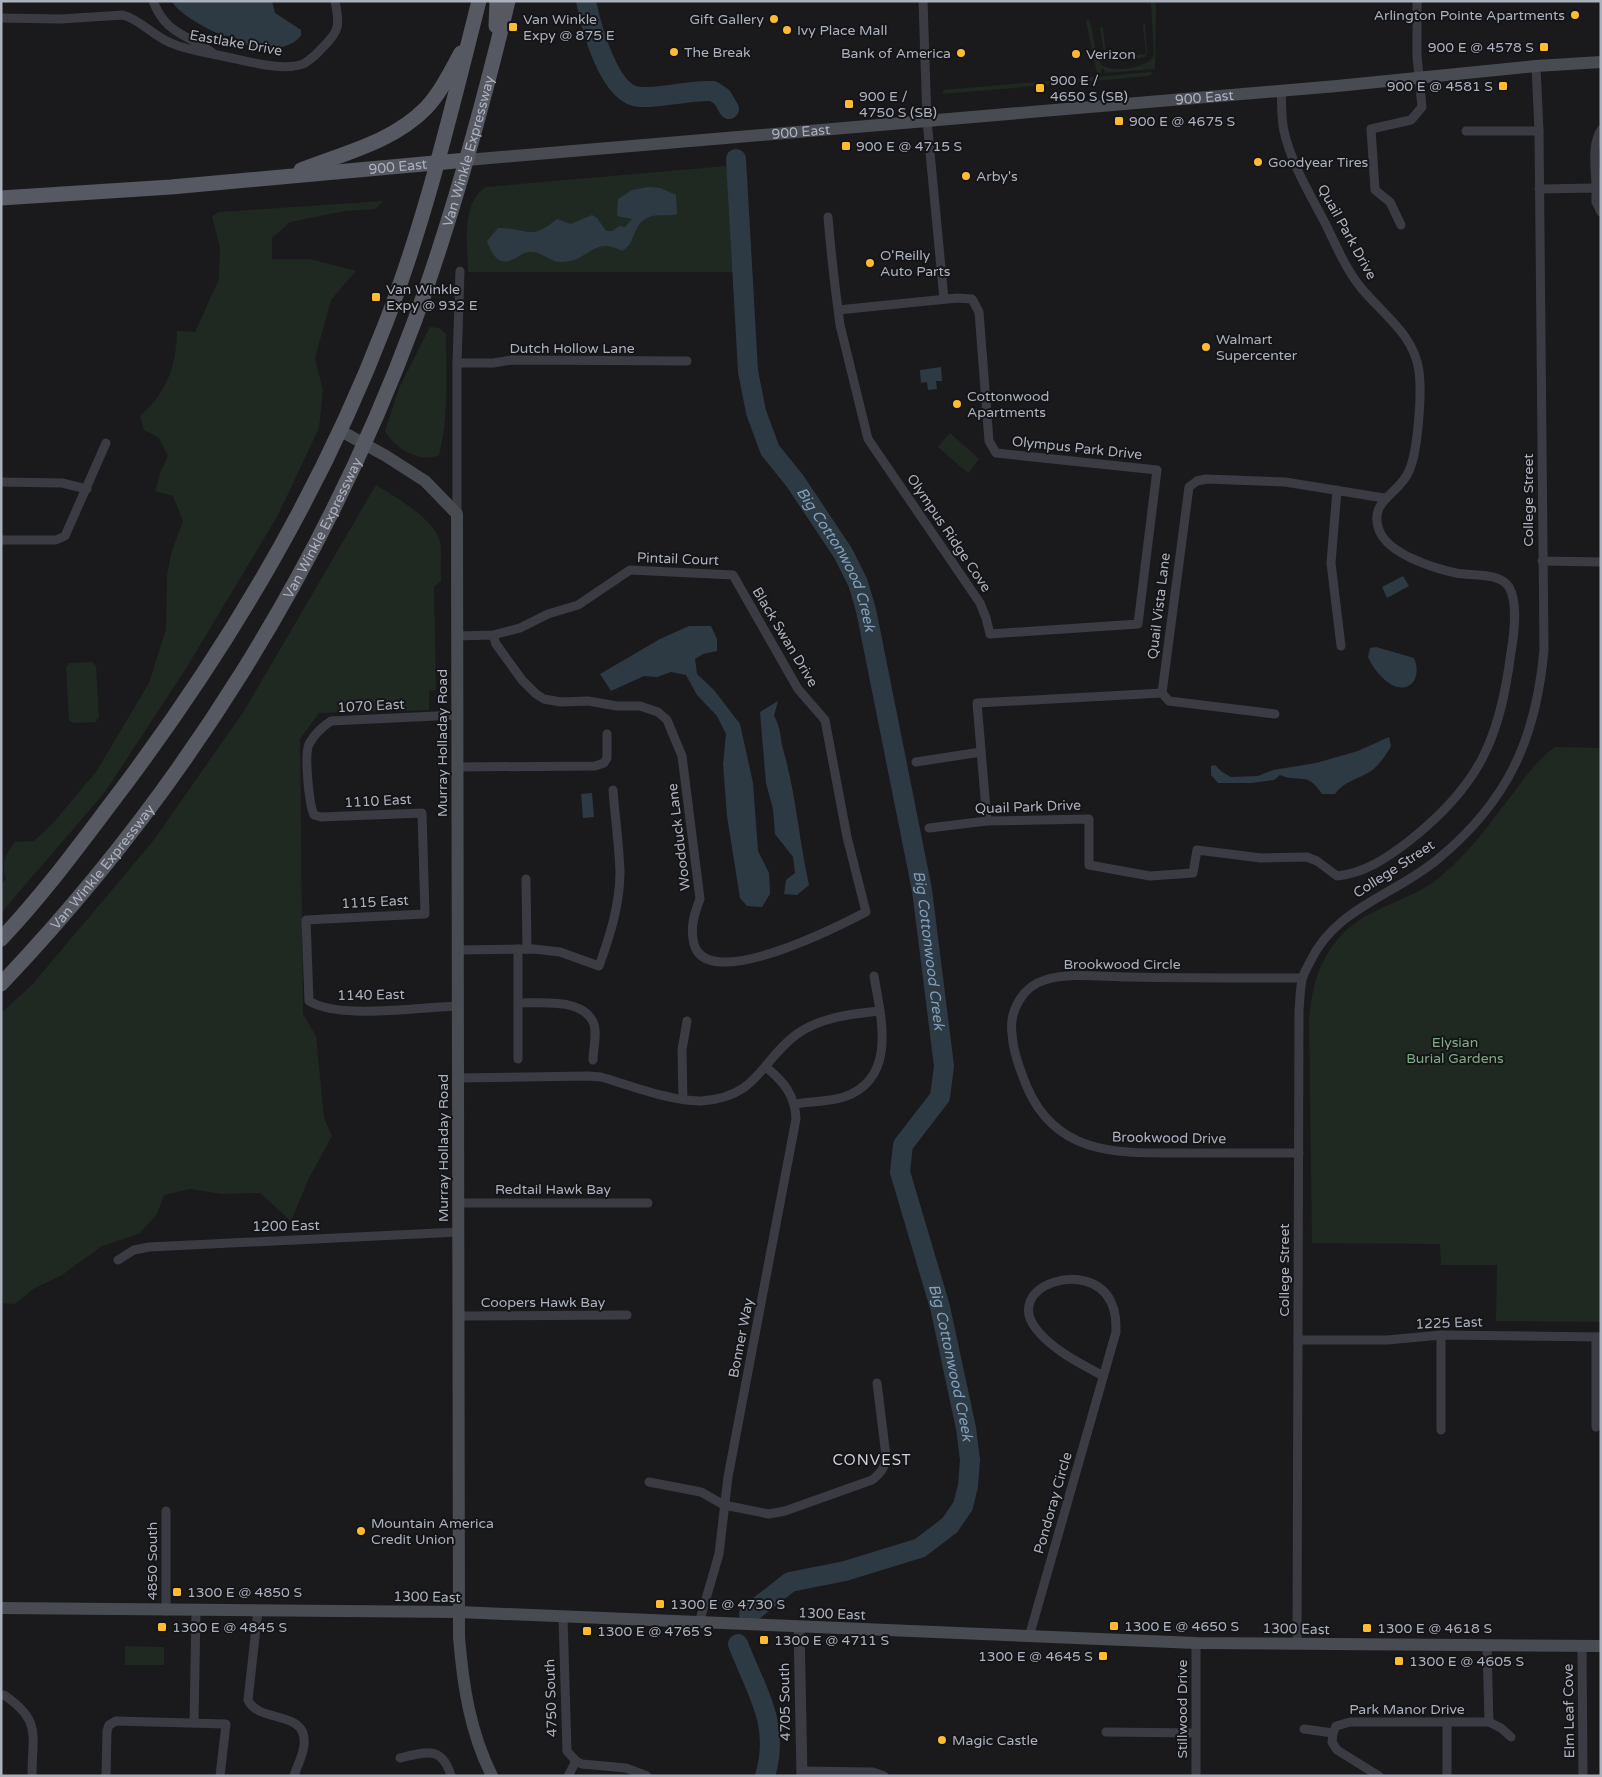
<svg xmlns="http://www.w3.org/2000/svg" width="1602" height="1777" font-family="'Varela Round',sans-serif">
<style>
.green{fill:#1f2921}
.water{fill:#2e3a43}
.lines{fill:none;stroke-linecap:round;stroke-linejoin:round}
.river{stroke:#2e3a43;stroke-width:20}
.minor{stroke:#3b3c43;stroke-width:9}
.tertiary{stroke:#3b3c43;stroke-width:11}
.secondary{stroke:#494b53;stroke-width:12}
.primary{stroke:#575962;stroke-width:15}
.poi-dot{fill:#ffbb30;stroke:#151518;stroke-width:2}
.labels{text-anchor:middle;dominant-baseline:central;stroke-width:4;stroke-linejoin:round;paint-order:stroke}
.poi-label{font-size:14px;fill:#acb1be;stroke:#151518;text-anchor:start}
.street-label{font-size:14px;fill:#acb1be;stroke:#151518}
.park-label{font-size:14px;fill:#81aa84;stroke:#151518}
.water-label{font-size:15px;font-style:italic;fill:#819fbb;stroke:#151518}
.neighbourhood-label{font-size:15px;letter-spacing:1px;fill:#cdd0d9;stroke:#151518}
</style>
<rect width="100%" height="100%" fill="#1a1a1d"/>
<!-- green -->
<g class="green">
<path d="M1151,2H1154L1156,4L1155,69L1105,73L1104,69H1101V73H1097L1086,21L1089,20C1095,34 1093,57 1103,66C1115,72 1148,69 1154,55Z"/>
<polygon points="1145,24 1147,53 1145,57 1112,62 1105,59 1100,28 1103,27 1106,58 1146,54 1143,25"/>
<polygon points="1151,72 1153,73 1149,76 942,94 944,90"/>
<path d="M738,165L740,272H468C468,245 460,204 486,187Z"/>
<path d="M383,201L375,209L345,211L290,222L272,238V259H310L356,271L331,300L315,358L323,391L319,428L278,515L185,670L105,792L1,913V886L6,878C0,863 6,854 15,842L34,841L53,823L96,772L149,683L166,629L167,576L171,554L183,521L173,496L155,491L160,473L168,456L159,438L144,430L140,416C167,392 176,367 177,331L195,332L219,279L220,248L212,216L219,212Z"/>
<path d="M430,327L439,328L446,334C446,374 449,417 439,455C419,464 395,448 385,431L399,388Z"/>
<polygon points="950,433 979,459 968,473 938,447"/>
<path d="M376,485C394,496 435,519 440,542C442,554 440,569 441,581L434,587L436,690L429,691V710L319,713L300,739L303,1014L316,1036L324,1118L332,1136L309,1178L291,1221L260,1193L222,1194L190,1189L164,1195L157,1214L139,1234L102,1246L62,1275L33,1289L15,1304L1,1303V1013L32,985L153,841L244,711Z"/>
<polygon points="92,662 96,666 99,717 96,722 73,723 69,720 66,667 69,663"/>
<path d="M1555,747L1601,748V1322L1496,1321L1497,1265H1441L1440,1244L1312,1243L1309,1017C1313,986 1317,966 1337,940C1363,907 1408,903 1439,878C1468,854 1492,821 1514,792C1527,775 1538,759 1555,747Z"/>
<polygon points="125,1646 164,1647 164,1665 125,1665"/>
</g>
<!-- water -->
<g class="water">
<path d="M172,1H272L275,13L301,30V35C294,48 267,51 254,49C248,47 244,41 238,39C232,36 225,36 219,34C207,29 176,12 172,1Z"/>
<path d="M648,187L660,188L676,195L677,214C667,217 656,213 647,218C632,225 636,244 622,251C592,235 590,262 561,262C549,262 541,250 528,252C522,253 519,257 514,259C498,267 492,254 487,241L498,228C529,228 529,242 557,219L571,224L592,215L597,218L606,231H612L619,226L625,227L632,219L617,216L618,199L632,190Z"/>
<polygon points="941,367 942,381 936,381 937,389 928,390 927,382 921,383 920,370"/>
<polygon points="1403,576 1409,586 1387,598 1382,587"/>
<polygon points="689,626 711,626 717,639 717,651 703,654 695,659 697,674 714,690 740,724 753,783 758,851 769,873 770,894 762,907 747,906 740,898 727,816 723,764 726,734 717,716 697,695 686,675 671,672 657,677 644,676 611,691 600,674 660,639"/>
<path d="M1376,647L1414,658C1421,673 1414,693 1394,686C1383,681 1373,668 1368,657L1370,648Z"/>
<path d="M778,701L774,716C781,728 780,737 783,749C796,794 799,840 809,885L797,895L784,894L786,880L795,873L793,857L775,834L773,809L766,783L760,712Z"/>
<path d="M1389,737L1391,746C1386,755 1380,764 1371,771C1359,779 1344,781 1335,794H1322C1306,770 1301,784 1280,775L1274,780L1251,783H1218L1211,775V766L1215,765L1222,772L1231,777L1258,776L1273,770L1316,763L1358,751Z"/>
<polygon points="592,793 594,817 583,818 581,794"/>
</g>
<g class="lines">
<!-- river -->
<g class="river">
<path d="M586,1C591,26 609,96 640,97C664,98 688,90 713,91L722,97L729,109"/>
<path id="s1" d="M736,159L748,371L756,412L770,450L795,481L843,553L858,583L866,610L922,890L944,1066L940,1097L903,1145L900,1172L940,1307L966,1428L970,1460L968,1486L963,1506L950,1525L920,1548L845,1571L790,1582L749,1614"/>
<path d="M738,1644C755,1689 781,1724 765,1776"/>
</g>
<!-- minor -->
<g class="minor">
<path d="M153,1C167,36 187,33 214,54"/>
<polyline points="923,1 927,121 944,299"/>
<path d="M1,18L61,19L123,15C141,20 153,36 171,43C189,51 205,52 222,56C244,60 285,73 305,63C311,59 317,54 322,48C340,31 340,25 335,1"/>
<polyline points="1466,131 1539,131"/>
<path d="M1596,188C1596,172 1591,144 1601,130"/>
<polyline points="1539,189 1596,188 1596,202 1601,212"/>
<path d="M828,217C831,253 835,289 840,325L868,439L980,603L986,618L990,634L1138,624L1157,470L996,453L989,441L979,312L972,299L957,298L838,310"/>
<polyline points="1401,225 1390,202 1375,190 1371,129 1411,120 1422,107 1417,56 1417,1"/>
<polyline points="457,363 493,363 512,360 687,361"/>
<polyline points="1,482 62,483 87,489"/>
<polyline points="1337,490 1331,563 1341,646"/>
<polyline points="457,514 457,363 460,271"/>
<polyline points="1,540 56,540 65,536 106,443"/>
<polyline points="1542,561 1601,562"/>
<path d="M457,636L493,635L520,628L548,614L578,605L630,570L733,575L798,689L825,720L847,837L866,912C839,926 707,994 694,944C690,928 694,914 700,899L682,756L667,720L658,712L640,706H617L588,701L561,702L544,699L536,694L522,680L496,644L493,635"/>
<polyline points="1162,693 1189,487 1197,481 1206,479 1285,482 1384,498"/>
<polyline points="1162,693 1169,701 1275,714"/>
<path d="M457,715L331,721C322,727 314,735 309,744C304,754 309,804 314,815L321,817L422,813L425,914L306,920L309,1001C339,1020 421,1007 458,1006"/>
<polyline points="916,762 981,752"/>
<polyline points="457,767 595,766 604,763 607,758 607,734"/>
<polyline points="987,821 977,703 1162,693"/>
<path d="M929,828L987,821L1089,819V865L1150,876L1193,873L1197,850L1261,858L1307,857L1317,861L1337,876C1365,873 1387,858 1409,841C1479,786 1500,739 1511,652C1514,635 1518,602 1509,587C1499,572 1471,576 1456,573C1433,568 1388,554 1379,530C1368,500 1400,494 1409,471C1418,451 1422,393 1419,371C1414,335 1384,315 1362,289C1346,270 1336,245 1325,223C1310,194 1291,163 1284,131C1281,118 1282,104 1281,90"/>
<polyline points="526,879 527,949"/>
<polyline points="518,949 518,1059"/>
<path d="M458,950L534,949L560,952L599,966C610,936 620,904 620,872C619,844 615,817 613,790"/>
<path d="M518,1003C540,1003 582,998 593,1022C598,1032 593,1049 593,1060"/>
<path d="M458,1078L588,1076L601,1077C629,1085 673,1102 701,1101C758,1098 760,1061 797,1034C821,1017 851,1014 880,1011"/>
<polyline points="683,1099 682,1050 687,1021"/>
<path d="M795,1104C811,1101 829,1102 844,1097C898,1078 881,1018 874,976"/>
<path d="M1299,1153C1261,1153 1223,1153 1185,1153C1120,1153 1057,1157 1027,1087C1020,1069 1013,1052 1012,1033C1009,1011 1023,986 1045,980C1070,972 1102,977 1128,977C1186,978 1244,978 1302,978"/>
<polyline points="458,1203 648,1203"/>
<polyline points="118,1260 134,1250 149,1247 458,1232"/>
<polyline points="458,1316 627,1315"/>
<polyline points="1441,1335 1441,1430"/>
<polyline points="1298,1340 1387,1340 1441,1335 1601,1337"/>
<polyline points="1596,1427 1596,1337"/>
<path d="M649,1482L701,1492L724,1505L769,1514L785,1511L872,1480C881,1473 885,1468 886,1456L877,1383"/>
<path d="M258,1610L248,1700C259,1724 308,1709 304,1745C303,1756 297,1766 294,1776"/>
<polyline points="166,1611 166,1511"/>
<polyline points="563,1617 567,1751 576,1761 582,1764 626,1768 647,1776"/>
<path d="M699,1623L719,1554L728,1477L796,1119C795,1095 784,1082 766,1067"/>
<path d="M1029,1637L1116,1332C1116,1322 1116,1312 1111,1302C1090,1257 1001,1286 1037,1330C1054,1351 1080,1363 1103,1376"/>
<path d="M1297,1644L1299,1010C1300,1000 1300,989 1302,980C1303,974 1307,968 1310,962C1335,908 1395,895 1438,859C1508,801 1536,739 1544,650L1539,131L1536,66"/>
<polyline points="1487,1646 1489,1722"/>
<polyline points="1582,1646 1583,1776"/>
<path d="M4,1695C42,1721 32,1734 32,1776"/>
<polyline points="1447,1722 1447,1776"/>
<polyline points="194,1723 196,1610"/>
<polyline points="1304,1729 1333,1733 1336,1726 1350,1722 1489,1722 1501,1728 1511,1737"/>
<polyline points="1106,1732 1196,1733"/>
<polyline points="1333,1733 1332,1742 1337,1750 1379,1776"/>
<path d="M400,1758C426,1752 442,1745 451,1776"/>
<polyline points="802,1771 873,1772 884,1776"/>
<polyline points="106,1776 107,1731 109,1725 116,1721 226,1724 220,1776"/>
<polyline points="568,1776 576,1761"/>
<polyline points="1196,1776 1196,1643"/>
</g>
<!-- tertiary -->
<polyline class="tertiary" points="799,1627 802,1776"/>
<!-- secondary -->
<g class="secondary">
<path id="s2" d="M467,160L1337,86L1536,66L1601,62"/>
<path d="M341,431L386,456L425,481L457,514L459,1637C463,1686 470,1732 492,1776"/>
<polyline points="1,1608 459,1612 1196,1643 1601,1646"/>
</g>
<!-- primary -->
<g class="primary">
<polyline points="496,26 497,1"/>
<path d="M301,170C344,153 393,142 426,108C441,92 451,71 461,53"/>
<path id="s3" d="M1,198L171,187L467,160"/>
<path d="M1,939C41,897 75,851 109,806C222,658 318,499 385,325C426,219 451,111 479,1"/>
<path id="s4" d="M1,984C182,794 324,566 415,320C453,215 482,109 508,1"/>
</g>
</g>
<!-- markers -->
<g class="poi-dot">
<circle cx="1575" cy="15" r="5"/>
<circle cx="774" cy="19" r="5"/>
<rect x="508" y="22" width="10" height="10" rx="2.5"/>
<circle cx="787" cy="30" r="5"/>
<rect x="1539" y="42" width="10" height="10" rx="2.5"/>
<circle cx="674" cy="52" r="5"/>
<circle cx="961" cy="53" r="5"/>
<circle cx="1076" cy="54" r="5"/>
<rect x="1498" y="81" width="10" height="10" rx="2.5"/>
<rect x="1035" y="83" width="10" height="10" rx="2.5"/>
<rect x="844" y="99" width="10" height="10" rx="2.5"/>
<rect x="1114" y="116" width="10" height="10" rx="2.5"/>
<rect x="841" y="141" width="10" height="10" rx="2.5"/>
<circle cx="1258" cy="162" r="5"/>
<circle cx="966" cy="176" r="5"/>
<circle cx="870" cy="263" r="5"/>
<rect x="371" y="292" width="10" height="10" rx="2.5"/>
<circle cx="1206" cy="347" r="5"/>
<circle cx="957" cy="404" r="5"/>
<circle cx="361" cy="1531" r="5"/>
<rect x="172" y="1587" width="10" height="10" rx="2.5"/>
<rect x="655" y="1599" width="10" height="10" rx="2.5"/>
<rect x="1109" y="1621" width="10" height="10" rx="2.5"/>
<rect x="157" y="1622" width="10" height="10" rx="2.5"/>
<rect x="1362" y="1623" width="10" height="10" rx="2.5"/>
<rect x="582" y="1626" width="10" height="10" rx="2.5"/>
<rect x="759" y="1635" width="10" height="10" rx="2.5"/>
<rect x="1098" y="1651" width="10" height="10" rx="2.5"/>
<rect x="1394" y="1656" width="10" height="10" rx="2.5"/>
<circle cx="942" cy="1740" r="5"/>
</g>
<g class="labels">
<!-- poi labels -->
<g class="poi-label">
<text x="1565" y="15" text-anchor="end">Arlington Pointe Apartments</text>
<text x="523" y="19">Van Winkle<tspan x="523" dy="16">Expy @ 875 E</tspan></text>
<text x="764" y="19" text-anchor="end">Gift Gallery</text>
<text x="797" y="30">Ivy Place Mall</text>
<text x="1534" y="47" text-anchor="end">900 E @ 4578 S</text>
<text x="684" y="52">The Break</text>
<text x="951" y="53" text-anchor="end">Bank of America</text>
<text x="1086" y="54">Verizon</text>
<text x="1050" y="80">900 E /<tspan x="1050" dy="16">4650 S (SB)</tspan></text>
<text x="1493" y="86" text-anchor="end">900 E @ 4581 S</text>
<text x="859" y="96">900 E /<tspan x="859" dy="16">4750 S (SB)</tspan></text>
<text x="1129" y="121">900 E @ 4675 S</text>
<text x="856" y="146">900 E @ 4715 S</text>
<text x="1268" y="162">Goodyear Tires</text>
<text x="976" y="176">Arby's</text>
<text x="880" y="255">O'Reilly<tspan x="880" dy="16">Auto Parts</tspan></text>
<text x="386" y="289">Van Winkle<tspan x="386" dy="16">Expy @ 932 E</tspan></text>
<text x="1216" y="339">Walmart<tspan x="1216" dy="16">Supercenter</tspan></text>
<text x="967" y="396">Cottonwood<tspan x="967" dy="16">Apartments</tspan></text>
<text x="371" y="1523">Mountain America<tspan x="371" dy="16">Credit Union</tspan></text>
<text x="187" y="1592">1300 E @ 4850 S</text>
<text x="670" y="1604">1300 E @ 4730 S</text>
<text x="1124" y="1626">1300 E @ 4650 S</text>
<text x="172" y="1627">1300 E @ 4845 S</text>
<text x="1377" y="1628">1300 E @ 4618 S</text>
<text x="597" y="1631">1300 E @ 4765 S</text>
<text x="774" y="1640">1300 E @ 4711 S</text>
<text x="1093" y="1656" text-anchor="end">1300 E @ 4645 S</text>
<text x="1409" y="1661">1300 E @ 4605 S</text>
<text x="952" y="1740">Magic Castle</text>
</g>
<!-- street labels -->
<g class="street-label">
<text transform="translate(236 43) rotate(10)">Eastlake Drive</text>
<text stroke="none"><textPath href="#s2" startOffset="740">900 East</textPath></text>
<text stroke="none"><textPath href="#s2" startOffset="335">900 East</textPath></text>
<text stroke="none"><textPath href="#s4" startOffset="965">Van Winkle Expressway</textPath></text>
<text stroke="none"><textPath href="#s3" startOffset="398">900 East</textPath></text>
<text transform="translate(1347 232) rotate(61)">Quail Park Drive</text>
<text x="572" y="348">Dutch Hollow Lane</text>
<text transform="translate(1077 448) rotate(6)">Olympus Park Drive</text>
<text transform="translate(1528 500) rotate(-90)">College Street</text>
<text stroke="none"><textPath href="#s4" startOffset="560">Van Winkle Expressway</textPath></text>
<text transform="translate(949 533) rotate(56)">Olympus Ridge Cove</text>
<text transform="translate(678 559) rotate(2)">Pintail Court</text>
<text transform="translate(1159 606) rotate(-83)">Quail Vista Lane</text>
<text transform="translate(785 637) rotate(59)">Black Swan Drive</text>
<text transform="translate(371 706) rotate(-3)">1070 East</text>
<text transform="translate(442 743) rotate(-90)">Murray Holladay Road</text>
<text transform="translate(378 801) rotate(-3)">1110 East</text>
<text transform="translate(1028 807) rotate(-2)">Quail Park Drive</text>
<text transform="translate(679 837) rotate(-97)">Woodduck Lane</text>
<text stroke="none"><textPath href="#s4" startOffset="155">Van Winkle Expressway</textPath></text>
<text transform="translate(1394 869) rotate(-33)">College Street</text>
<text transform="translate(375 902) rotate(-3)">1115 East</text>
<text x="1122" y="964">Brookwood Circle</text>
<text transform="translate(371 995) rotate(-1)">1140 East</text>
<text transform="translate(1169 1138) rotate(1)">Brookwood Drive</text>
<text transform="translate(443 1148) rotate(-90)">Murray Holladay Road</text>
<text x="553" y="1189">Redtail Hawk Bay</text>
<text transform="translate(286 1226) rotate(-1)">1200 East</text>
<text transform="translate(1284 1270) rotate(-90)">College Street</text>
<text x="543" y="1302">Coopers Hawk Bay</text>
<text transform="translate(1449 1323) rotate(-2)">1225 East</text>
<text transform="translate(741 1338) rotate(-79)">Bonner Way</text>
<text transform="translate(1053 1503) rotate(-74)">Pondoray Circle</text>
<text transform="translate(152 1561) rotate(-90)">4850 South</text>
<text transform="translate(427 1597) rotate(1)">1300 East</text>
<text transform="translate(832 1614) rotate(2)">1300 East</text>
<text transform="translate(1296 1629) rotate(1)">1300 East</text>
<text transform="translate(551 1698) rotate(-92)">4750 South</text>
<text transform="translate(785 1702) rotate(-91)">4705 South</text>
<text transform="translate(1182 1709) rotate(-90)">Stillwood Drive</text>
<text x="1407" y="1709">Park Manor Drive</text>
<text transform="translate(1569 1711) rotate(-91)">Elm Leaf Cove</text>
</g>
<!-- park labels -->
<g class="park-label">
<text x="1455" y="1042">Elysian<tspan x="1455" dy="16">Burial Gardens</tspan></text>
</g>
<!-- water labels -->
<g class="water-label">
<text stroke="none"><textPath href="#s1" startOffset="424">Big Cottonwood Creek</textPath></text>
<text stroke="none"><textPath href="#s1" startOffset="829">Big Cottonwood Creek</textPath></text>
<text stroke="none"><textPath href="#s1" startOffset="1262">Big Cottonwood Creek</textPath></text>
</g>
<!-- neighbourhood labels -->
<g class="neighbourhood-label">
<text x="872" y="1460">CONVEST</text>
</g>
</g>
<!-- border -->
<rect width="1602" height="1777" fill="none" stroke="#acb1be" stroke-width="5"/>
</svg>
